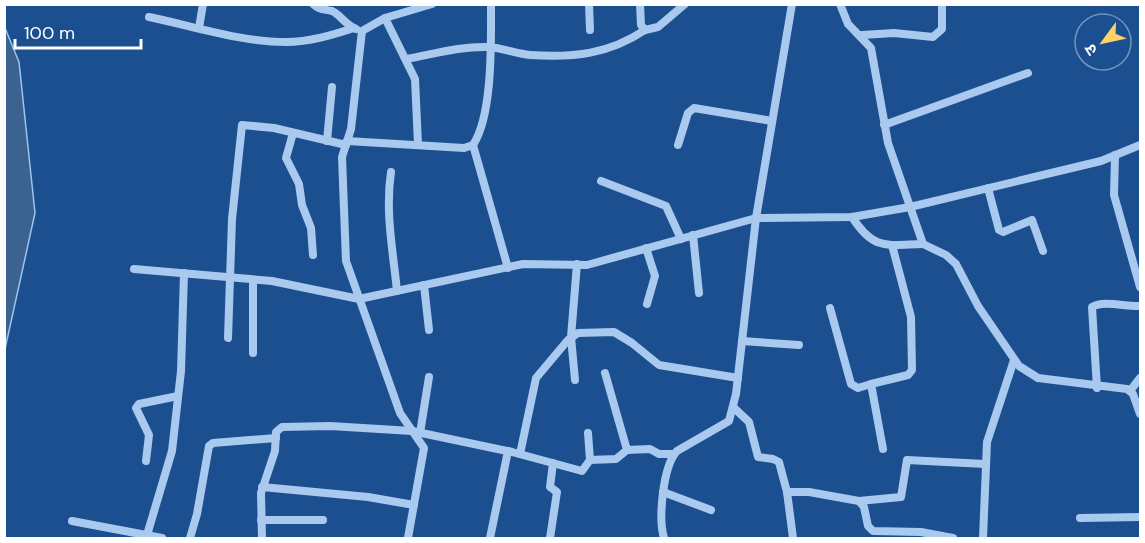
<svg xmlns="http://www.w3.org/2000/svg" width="1145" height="543" font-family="'DM Sans','Noto Sans Devanagari',sans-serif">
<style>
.water{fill:#3c6290;stroke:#9cc4f0;stroke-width:1.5}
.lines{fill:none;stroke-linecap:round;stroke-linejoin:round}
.minor{stroke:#a9c9ee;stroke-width:8}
</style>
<rect width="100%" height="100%" fill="#1b4f8f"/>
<!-- water -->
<polygon class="water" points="5,28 19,62 35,213 5,349"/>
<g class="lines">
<!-- minor -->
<g class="minor">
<path d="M313,4C319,10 324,9 332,11C340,14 344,24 356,29"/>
<polyline points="589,4 590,30"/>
<polyline points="640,4 641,25 645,30 658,27 685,4"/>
<polyline points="840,4 848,24 871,48 888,143 923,244 946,255 956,264 978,306 1019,366 1038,378 1127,389 1133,394 1140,414"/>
<path d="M149,17C193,26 240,42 286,42C310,42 332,35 354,28"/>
<polyline points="385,18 415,79 418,144"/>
<polyline points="199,28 203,4"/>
<polyline points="862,35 894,33 933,37 942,29 942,4"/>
<path d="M407,59C434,54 461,46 489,47C503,48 517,54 530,55C574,58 609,54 645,30"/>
<polyline points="884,125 1028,73"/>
<polyline points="293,133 286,158 299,184 302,205 311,228 313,255"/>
<polyline points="327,141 332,87"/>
<path d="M347,141L464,148L473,145C493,115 491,41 491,4"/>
<polyline points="473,145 508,268"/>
<polyline points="678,145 688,113 694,108 772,121"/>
<polyline points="1115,155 1114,195 1140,287"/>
<path d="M391,172C385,212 393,251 397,291"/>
<polyline points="601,181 666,206 681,239"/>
<polyline points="988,188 999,230 1003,232 1032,220 1043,251"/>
<path d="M852,217C874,251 886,245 923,244"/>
<polyline points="693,235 699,293"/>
<polyline points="646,248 655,276 647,304"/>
<polyline points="134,269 272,281 359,299 523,264 587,265 756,218 852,217 910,207 1101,161 1140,145"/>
<polyline points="424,285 429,330"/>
<polyline points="830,308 851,384 858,388 871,384"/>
<polyline points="228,338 232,219 242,125 274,128 346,145"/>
<polyline points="742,341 799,345"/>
<polyline points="253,353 253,280"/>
<polyline points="605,373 627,450 650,449 659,454 674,454"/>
<polyline points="575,380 571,337 577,264"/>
<path d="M1097,388L1092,307C1104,300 1126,307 1140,306"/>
<polyline points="1130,391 1140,378"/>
<polyline points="733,407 749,422 758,457 773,459 779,462 787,492 793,538"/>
<polyline points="420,433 429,377"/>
<polyline points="883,449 871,384 908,375 912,370 911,317 892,245"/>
<polyline points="520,454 536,378 568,340 578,333 614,332 632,343 659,365 738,378"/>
<polyline points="590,460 616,459 627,450"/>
<polyline points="146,461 149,435 136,408 139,404 178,396"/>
<polyline points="262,487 368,497 414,505"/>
<polyline points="663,492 711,510"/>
<polyline points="787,492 809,492 859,501 864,507 868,526 873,531 921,532 953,538"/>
<polyline points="859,501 901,497 907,460 985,464"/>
<polyline points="1080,518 1140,517"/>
<polyline points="261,520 323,520"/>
<polyline points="72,521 162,538"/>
<polyline points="147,535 172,451 181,371 184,273"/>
<polyline points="190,538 197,514 209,446 213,443 276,438"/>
<polyline points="262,538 261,493 275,451 276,432 282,427 330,426 412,431 512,452 582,471 590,460 588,433"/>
<polyline points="408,538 424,448 400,413 346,261 342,157 351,129 362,31 385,18 432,4"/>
<polyline points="490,538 508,451"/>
<polyline points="550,538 557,492 550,487 553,463"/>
<path d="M664,538C658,518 663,466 677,451L729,421L736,394L756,218L792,4"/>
<polyline points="983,538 987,442 1014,360"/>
</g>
</g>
<!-- border -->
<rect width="1145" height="543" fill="none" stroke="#ffffff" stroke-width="12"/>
<!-- north arrow -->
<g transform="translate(1103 42) rotate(237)"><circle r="28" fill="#1b4f8f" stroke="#7695bc" stroke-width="1.5"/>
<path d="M0-4.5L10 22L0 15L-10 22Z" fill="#ffd166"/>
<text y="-9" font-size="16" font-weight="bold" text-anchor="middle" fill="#ffffff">उ</text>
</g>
<!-- scale -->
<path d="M15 39v9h126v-9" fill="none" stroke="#ffffff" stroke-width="3"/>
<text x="24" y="39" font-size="18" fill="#ffffff" stroke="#1b4f8f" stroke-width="4.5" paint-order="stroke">100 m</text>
</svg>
